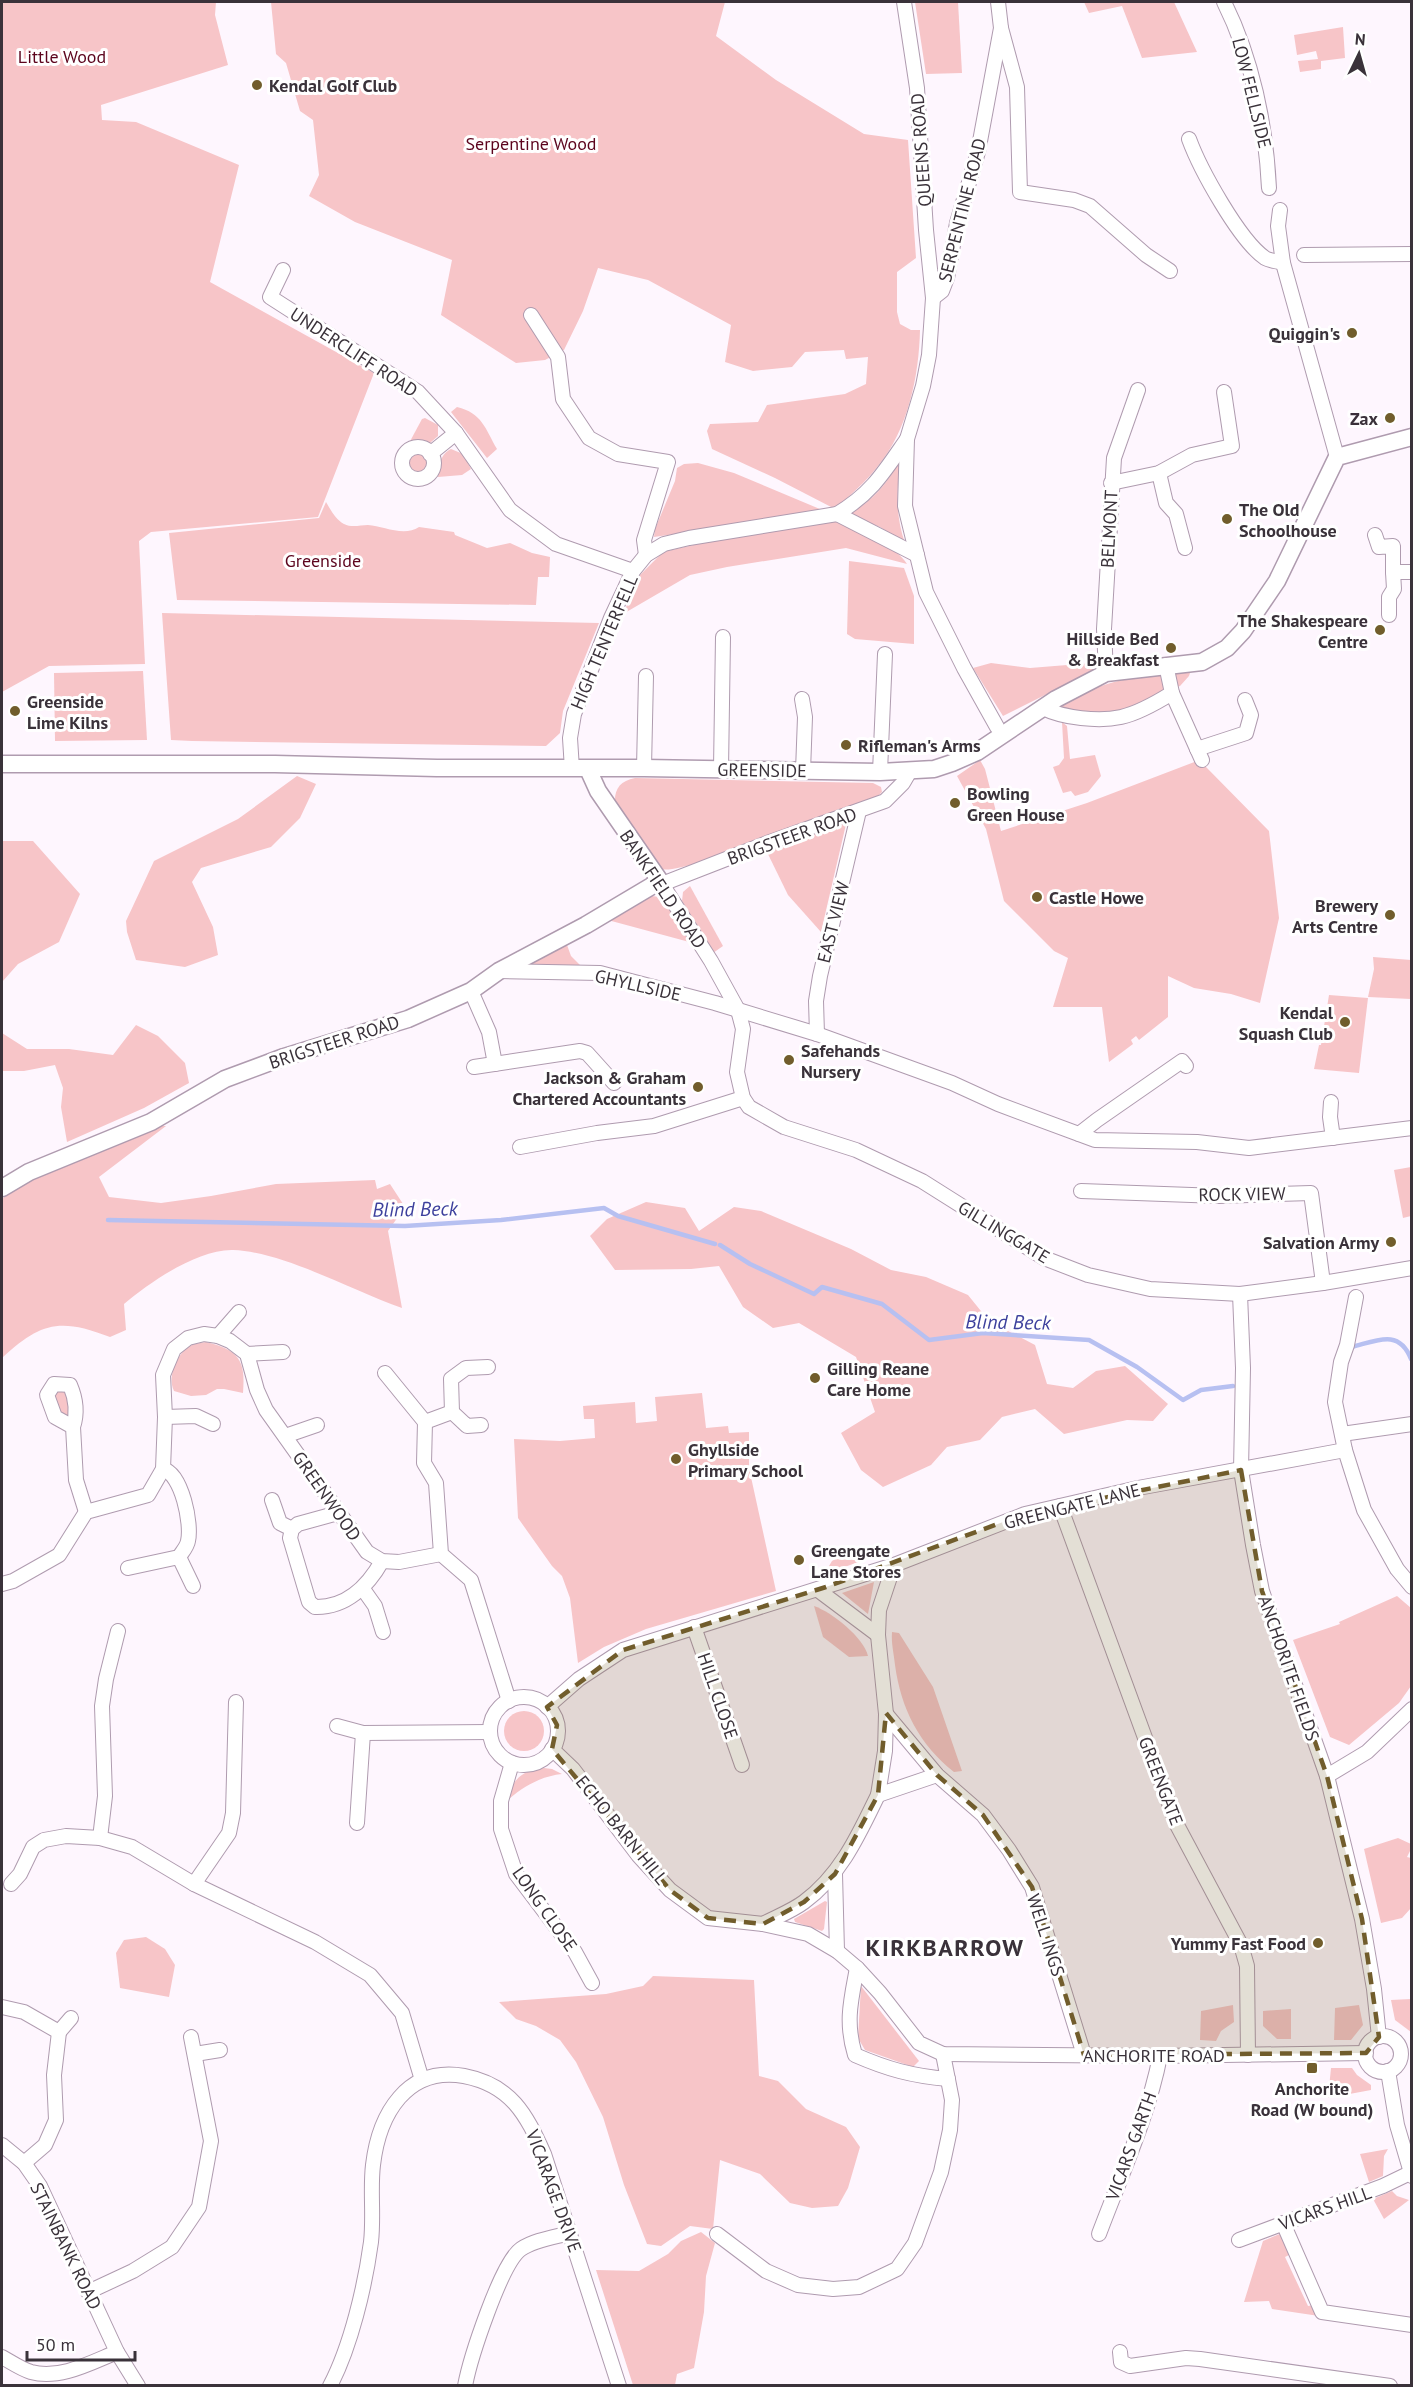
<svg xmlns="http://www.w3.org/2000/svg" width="1413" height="2387" font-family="'PT Sans',sans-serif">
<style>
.green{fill:#f7c5c8}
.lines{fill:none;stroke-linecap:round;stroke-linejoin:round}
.stream{stroke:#b7c0f1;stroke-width:4.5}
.minor-casing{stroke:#af9baf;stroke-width:16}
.tertiary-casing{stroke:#af9baf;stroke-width:19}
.minor{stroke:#fff;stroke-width:14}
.tertiary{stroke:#fff;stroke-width:16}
.marked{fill:#715d2c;fill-opacity:0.2;stroke:#715d2c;stroke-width:4.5;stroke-dasharray:12 8;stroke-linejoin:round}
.poi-dot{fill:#715d2c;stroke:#fff;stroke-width:2}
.labels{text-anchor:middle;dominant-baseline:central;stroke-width:6;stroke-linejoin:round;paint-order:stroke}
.park-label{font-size:18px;fill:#5c041d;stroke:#fff}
.poi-label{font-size:18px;font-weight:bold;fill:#3a323a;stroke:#fff;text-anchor:start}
.street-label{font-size:18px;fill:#3a323a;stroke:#fff}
.water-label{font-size:20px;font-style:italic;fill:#3d419d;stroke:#fff}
.district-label{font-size:24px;font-weight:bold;letter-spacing:1.5px;fill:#3a323a;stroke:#fff}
</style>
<rect width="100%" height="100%" fill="#fef6fe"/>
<!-- green -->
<g class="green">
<polygon points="2,2 216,2 215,15 228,65 101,105 102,120 136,122 239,165 210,282 374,373 318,517 151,532 139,541 145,664 49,666 2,692"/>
<path d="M271,2H725L716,36L776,80L864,134L908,140L916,258L897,272V312L900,324L911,330H920C919,376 908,430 878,466C866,482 850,495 835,509L775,478L712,449L707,431L710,424L758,422L767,405L845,394L866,384L868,357L846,359L844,350L805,352L792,367L753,371L725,362L731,325L648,280L598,268L583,311L564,350L545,360L516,363L441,315L452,260L355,222L309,196L319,175L313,120L300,111L286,63L276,54Z"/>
<polygon points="915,2 958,2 962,73 926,74"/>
<polygon points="1084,2 1174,2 1197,52 1142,58 1122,6 1089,13"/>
<polygon points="1343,27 1345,58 1321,61 1321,69 1300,72 1298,61 1318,59 1316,51 1297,55 1294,35"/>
<path d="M457,407C482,413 485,428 497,449L487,458L451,412Z"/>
<polygon points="425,418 438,425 438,436 430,443 408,445 422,419"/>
<path d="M451,449L463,454L471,469L462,475L438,477C439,466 440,454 451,449Z"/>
<circle cx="418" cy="463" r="10"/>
<path d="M900,461C897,490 895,515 905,543L880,527L849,515C875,498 884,487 900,461Z"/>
<polygon points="698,463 734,473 827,512 654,537 655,529 675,481 677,468 684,464"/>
<path d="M326,502C330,509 336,520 344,524C352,528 360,525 368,525C383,526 404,537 419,527L454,532L455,535L487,548L510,543L532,553L550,557L549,577H538L536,605L177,600L169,533L319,518Z"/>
<path d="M832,521C854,527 896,545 907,564L846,548L727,567L690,575L623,614L640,575L663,552L728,537Z"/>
<polygon points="849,561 904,568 914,596 914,644 855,639 847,634"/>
<polygon points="162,613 599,623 563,711 560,733 546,746 192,741 171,740"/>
<polygon points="991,663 1030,668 1092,663 1093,671 1003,716 973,668"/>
<path d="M1191,670L1189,676L1180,686L1119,711L1087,713L1058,707C1107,677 1137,677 1191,670Z"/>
<polygon points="143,671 147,740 55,741 54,673"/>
<polygon points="1062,722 1067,726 1070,759 1095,755 1101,776 1088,792 1075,796 1071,791 1063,793 1053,767 1059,765 1064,758"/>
<polygon points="980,760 985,769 1001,831 1087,803 1197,761 1206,767 1269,831 1279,918 1260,1003 1231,994 1194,988 1168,976 1168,1017 1139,1040 1136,1036 1131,1040 1133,1044 1109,1062 1102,1007 1053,1007 1068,958 1054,951 1004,901 986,829 957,776"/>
<polygon points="297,776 316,784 300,818 271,847 201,868 192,882 213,927 218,955 185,967 136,960 127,932 126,921 154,861 238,819"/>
<path d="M635,778L873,783L881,787L882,792L873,801C844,812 679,876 662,869L615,804C614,789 620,781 635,778Z"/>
<polygon points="847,820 821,932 788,895 766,850"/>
<polygon points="2,841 33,841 80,894 59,942 18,964 2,982"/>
<polygon points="690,886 723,946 713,953 682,901 683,892"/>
<polygon points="651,896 661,897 667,902 693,943 604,919 641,899"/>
<polygon points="567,945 571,956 580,965 518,968"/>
<polygon points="1373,957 1411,960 1411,999 1368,997 1374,969"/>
<polygon points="1329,995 1368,998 1359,1073 1314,1069 1319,1045 1321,1045"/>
<polygon points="136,1025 158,1036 185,1063 189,1083 144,1108 67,1142 61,1107 63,1088 55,1065 24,1071 2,1071 2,1033 27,1049 69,1049 113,1055"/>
<path d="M162,1126H166L99,1177L109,1197L161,1203L211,1196L276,1184L375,1180L377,1189L390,1184L405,1207L388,1231L402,1308C353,1291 284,1252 233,1250C198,1249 150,1282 124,1304L126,1330L110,1337C60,1318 41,1322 2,1358V1199L16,1188L42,1174Z"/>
<polygon points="1411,1167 1411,1216 1403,1218 1394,1170"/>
<polygon points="646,1202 685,1208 699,1231 734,1207 761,1211 851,1249 891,1270 926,1277 968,1295 989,1321 1035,1345 1047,1384 1073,1388 1096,1371 1125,1366 1168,1404 1153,1421 1127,1420 1064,1434 1035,1409 1002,1417 980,1440 947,1447 931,1465 883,1487 861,1470 841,1433 875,1412 856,1357 799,1323 773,1328 743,1307 719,1266 691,1269 615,1270 590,1236 607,1219"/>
<path d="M206,1342C238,1350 246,1359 243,1393L224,1389H217L206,1395L191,1396L174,1391C167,1376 177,1352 192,1345C196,1343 202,1343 206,1342Z"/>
<polygon points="60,1389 65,1390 72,1406 69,1421 58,1409 53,1394"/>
<polygon points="702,1393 706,1428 728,1426 729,1433 749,1432 749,1468 776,1591 646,1629 604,1647 578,1663 570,1598 562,1576 552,1566 518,1518 514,1439 560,1441 595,1438 594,1419 584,1419 583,1406 635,1402 636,1423 657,1421 655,1397"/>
<polygon points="847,1552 856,1555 861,1561 831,1572 829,1566 832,1561"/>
<polygon points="874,1582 868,1614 842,1593"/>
<polygon points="1397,1596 1411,1608 1411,1686 1399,1703 1349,1745 1330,1737 1293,1640 1340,1624 1339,1622"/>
<path d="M814,1606C832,1612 864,1638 868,1656L849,1657L823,1637Z"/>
<path d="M892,1632L899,1633L933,1687L962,1771L954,1772C919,1744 901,1709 895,1665C894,1654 891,1643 892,1632Z"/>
<circle cx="524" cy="1731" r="20"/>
<path d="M544,1768L552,1769L562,1774C542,1776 524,1786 509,1799C510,1779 526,1769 544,1768Z"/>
<polygon points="1398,1838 1411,1844 1411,1849 1407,1857 1411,1858 1411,1908 1402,1918 1381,1923 1364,1849"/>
<polygon points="825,1901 827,1902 824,1929 822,1931 795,1922 794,1919"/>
<polygon points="146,1937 165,1949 175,1965 169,1997 120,1988 116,1953 124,1940"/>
<polygon points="653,1976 754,1980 759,2076 778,2081 806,2109 846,2127 860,2147 848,2188 838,2206 812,2208 790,2203 760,2174 720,2160 713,2229 690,2226 661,2246 647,2244 624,2185 603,2117 576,2062 560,2040 536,2026 516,2019 499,2002 606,1994 643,1986"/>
<polygon points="861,1986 919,2061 913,2067 865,2050 858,2038"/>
<polygon points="1411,1999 1412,1999 1411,2032 1395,2020 1391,2000"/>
<polygon points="1233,2005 1234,2022 1221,2031 1216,2041 1200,2040 1201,2011"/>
<polygon points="1359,2005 1363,2025 1351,2040 1334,2040 1335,2008"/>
<polygon points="1291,2009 1291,2039 1277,2039 1263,2026 1263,2011"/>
<polygon points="1331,2068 1352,2068 1357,2075 1371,2085 1371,2090 1328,2098"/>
<polygon points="1388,2149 1384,2156 1383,2176 1369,2182 1360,2154"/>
<polygon points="1392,2191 1397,2196 1409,2200 1384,2219 1373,2199"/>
<polygon points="701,2232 715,2243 706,2276 704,2312 694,2368 677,2374 675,2385 633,2385 596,2270 639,2271 668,2254 681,2241"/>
<polygon points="1282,2233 1291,2254 1285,2257 1308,2306 1314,2305 1319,2316 1272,2309 1269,2301 1244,2302 1263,2241"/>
</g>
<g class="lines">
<!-- stream -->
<g class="stream">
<polyline points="108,1220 405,1226 501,1220 604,1208 618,1216 715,1244"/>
<polyline points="720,1245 750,1264 814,1294 822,1287 882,1304 929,1340 983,1333 1089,1340 1137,1367 1183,1400 1201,1390 1233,1386"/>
<path d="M1352,1347C1376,1341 1399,1328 1411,1359"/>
</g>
<defs>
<g id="minor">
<polyline points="904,2 917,88 926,230 933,298 929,355 923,386 907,439 905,506 926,592 964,668 997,727"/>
<path d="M1224,2C1252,58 1266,125 1269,188"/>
<polyline points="1001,28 1017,87 1020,192 1074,200 1090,206 1146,255 1170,271"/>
<path d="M1189,139C1200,169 1239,240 1265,258C1270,261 1277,261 1283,263"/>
<polyline points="1280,210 1278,226 1283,263 1337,457"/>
<polyline points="1304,255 1412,254"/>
<polyline points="283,270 270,297 418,392 456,433 510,510 556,544 633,571"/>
<polyline points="933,298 942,291 947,278 957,223 978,152 1001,28 998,2"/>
<polyline points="531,315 558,357 563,399 589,438 618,454 668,462 644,540 646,555"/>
<circle cx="418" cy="463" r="16"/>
<polyline points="430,454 456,433"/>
<polyline points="1159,473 1166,503 1176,514 1185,548"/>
<polyline points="1111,483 1159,473 1192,455 1232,446 1224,392"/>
<polyline points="837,514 917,555"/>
<polyline points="1375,535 1379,547 1393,546 1393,572 1412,572"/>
<polyline points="1389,615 1389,597 1394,589 1393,572"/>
<polyline points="1106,673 1104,629 1114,458 1138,390"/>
<polyline points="1172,693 1202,760"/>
<polyline points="802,699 805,717 803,771"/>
<path d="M1043,708C1063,718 1099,722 1121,717C1139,713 1156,703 1172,693L1166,665"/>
<polyline points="1197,749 1246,733 1251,715 1245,700"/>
<polyline points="644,768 646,676"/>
<path d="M572,769L570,738L574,714L611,618L633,571L646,555L664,544L689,538L837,514C872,493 884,472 907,439"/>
<polyline points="721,769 723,637"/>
<polyline points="880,772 885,654"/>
<polyline points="660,881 711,961 738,1010 743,1029 737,1072 743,1098 749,1107 784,1127 856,1150 922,1181 1044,1258 1088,1275 1150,1289 1240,1294 1323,1283 1412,1268"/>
<polyline points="662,884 770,842 885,801 903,783 910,771"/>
<polyline points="499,971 600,973 715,1003 817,1034 952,1083 998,1104 1095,1140 1197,1142 1249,1148 1412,1128"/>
<polyline points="471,991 489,1032 495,1064"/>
<polyline points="817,1034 816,1001 820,976 859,811"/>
<polyline points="474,1067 580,1051 587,1053 614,1083"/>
<polyline points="1331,1102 1330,1117 1333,1138"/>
<polyline points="1079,1134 1097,1120 1182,1061 1186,1066"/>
<polyline points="520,1147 597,1133 654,1126 743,1098"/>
<polyline points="1081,1191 1219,1196 1311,1193 1323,1283"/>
<polyline points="1240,1294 1243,1368 1241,1470 1253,1545 1262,1591 1327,1776 1362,1919 1374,1989 1379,2037"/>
<polyline points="1356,1297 1347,1345 1341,1362 1335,1402 1345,1450 1364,1510 1397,1569 1412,1587"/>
<polyline points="218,1336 239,1312"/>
<polyline points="247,1354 283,1352"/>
<polyline points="385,1373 425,1422 424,1463 436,1483 441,1554 471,1580 509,1701"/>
<polyline points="452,1412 451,1379 466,1368 488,1367"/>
<polyline points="165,1417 196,1416 213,1424"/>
<polyline points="425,1422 452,1412 467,1426 481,1425"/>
<path d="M73,1427C78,1412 76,1399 70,1385L54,1384L47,1395L55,1417L73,1427L76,1480L86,1512"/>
<polyline points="1342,1434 1412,1424"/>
<polyline points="285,1436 317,1425"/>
<polyline points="272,1500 280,1523 292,1529"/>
<polyline points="1060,1506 1177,1825 1241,1945 1247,1966 1248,2055"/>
<path d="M338,1513L298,1524L292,1529L290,1538L309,1602L315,1607C346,1608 368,1586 382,1561"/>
<polyline points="179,1557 193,1586"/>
<polyline points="894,1565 879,1610 878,1635 886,1714 885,1751 878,1795 937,1775"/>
<path d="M128,1568L179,1557C182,1552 187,1547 188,1541C192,1524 182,1474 163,1469"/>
<polyline points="2,1584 13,1581 59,1555 86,1512 148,1495 163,1469 165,1417 163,1375 174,1349 188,1338 204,1334 218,1336 230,1341 247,1354 257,1390 266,1410 367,1552 382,1561 399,1562 441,1554"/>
<polyline points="363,1589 375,1606 383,1632"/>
<polyline points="818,1590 878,1635"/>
<polyline points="694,1627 742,1765"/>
<circle cx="524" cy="1731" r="34"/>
<polyline points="547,1707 579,1679 623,1650 894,1565 1025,1514 1138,1488 1345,1450"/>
<polyline points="886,1714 937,1775 983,1815 1009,1850 1032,1887 1084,2055"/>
<polyline points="337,1726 363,1733 490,1732"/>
<polyline points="552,1749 573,1769 638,1855 670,1890 708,1918 763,1924 808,1934 837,1951 857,1968 880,1993 919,2043 943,2054 1160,2056 1366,2053"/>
<polyline points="512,1763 501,1801 501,1829 516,1874 575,1952 592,1983"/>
<polyline points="1327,1776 1367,1752 1412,1709"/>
<polyline points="357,1823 363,1733"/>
<polyline points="100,1838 105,1796 102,1706 106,1679 118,1631"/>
<polyline points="835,1874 837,1951"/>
<polyline points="11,1884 20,1874 33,1847 44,1840 66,1836 100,1838 132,1847 194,1884 315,1942 370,1975 402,2013 422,2080"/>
<polyline points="194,1884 229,1833 233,1813 236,1702"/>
<path d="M763,1924C776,1917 792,1911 804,1902C841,1875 859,1834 878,1795"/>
<path d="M857,1968C851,2000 845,2022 855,2055C887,2069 912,2076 948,2079"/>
<polyline points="2,2007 24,2012 59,2032 54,2075 56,2120 45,2145 24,2163"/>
<polyline points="59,2032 71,2018"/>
<circle cx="1383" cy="2054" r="18"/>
<polyline points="195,2054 220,2050"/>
<polyline points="1388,2071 1397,2125 1412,2176"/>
<polyline points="2,2145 24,2163 40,2186 117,2352 138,2386"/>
<polyline points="1283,2223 1322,2312 1412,2325"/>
<polyline points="717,2234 766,2271 798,2285 833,2289 859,2287 897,2269 915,2243 941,2172 950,2130 952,2100 943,2054"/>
<path d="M1099,2234C1120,2178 1149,2114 1160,2056"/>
<polyline points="1239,2240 1383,2186 1410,2173"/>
<polyline points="88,2292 133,2271 172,2247 199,2207 211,2141 191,2037"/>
<polyline points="1120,2352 1121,2362 1130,2366 1186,2358 1200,2359 1390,2386"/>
<path d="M2,2357C11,2362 21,2369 31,2372C60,2380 92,2362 117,2352"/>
<path d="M330,2386C351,2346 365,2286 371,2242C374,2216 370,2190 373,2165C379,2114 407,2066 464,2076C511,2085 526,2114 544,2154L619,2386"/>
<path d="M465,2386C470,2359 501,2263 521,2249C534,2240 555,2237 570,2233"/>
</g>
<g id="tertiary">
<polyline points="2,764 275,764 437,768 644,768 880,772 934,769 952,763 977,752 1056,699 1106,673 1202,662 1227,648 1243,631 1277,581 1337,457 1412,437"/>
<polyline points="2,1188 29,1172 151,1122 225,1079 284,1057 408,1019 471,991 499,971 586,925 660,881 598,791 588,769"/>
</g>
</defs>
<!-- minor casing -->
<use href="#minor" class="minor-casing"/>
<!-- tertiary casing -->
<use href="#tertiary" class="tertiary-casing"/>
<!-- minor -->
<use href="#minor" class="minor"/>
<!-- tertiary -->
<use href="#tertiary" class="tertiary"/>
</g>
<!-- marked area -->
<path class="marked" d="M1241,1470L1262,1591L1327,1776L1362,1919L1379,2037L1366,2053L1084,2055L1032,1887L983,1815L937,1775L886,1713L878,1795L835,1874L804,1902L763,1924L708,1918L670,1890L552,1749L557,1725L547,1707L623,1650L826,1587L1025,1514Z"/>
<!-- markers -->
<g class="poi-dot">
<circle cx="257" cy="85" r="6"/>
<circle cx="1352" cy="333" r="6"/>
<circle cx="1390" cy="418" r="6"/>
<circle cx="1227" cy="519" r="6"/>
<circle cx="1380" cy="630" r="6"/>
<circle cx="1171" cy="648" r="6"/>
<circle cx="15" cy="711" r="6"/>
<circle cx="846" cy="745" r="6"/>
<circle cx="955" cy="803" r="6"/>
<circle cx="1037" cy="897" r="6"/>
<circle cx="1390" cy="915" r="6"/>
<circle cx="1345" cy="1022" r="6"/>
<circle cx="789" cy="1060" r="6"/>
<circle cx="698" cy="1087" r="6"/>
<circle cx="1391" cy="1242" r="6"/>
<circle cx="815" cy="1378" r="6"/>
<circle cx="676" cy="1459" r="6"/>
<circle cx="799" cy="1560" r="6"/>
<circle cx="1318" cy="1943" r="6"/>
<rect x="1306" y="2062" width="12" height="12" rx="3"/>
</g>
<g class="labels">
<!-- park labels -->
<g class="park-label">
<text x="62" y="56">Little Wood</text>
<text x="531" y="143">Serpentine Wood</text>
<text x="323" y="560">Greenside</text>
</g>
<!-- poi labels -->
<g class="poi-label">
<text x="269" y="85">Kendal Golf Club</text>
<text x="1340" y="333" text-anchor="end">Quiggin's</text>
<text x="1378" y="418" text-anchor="end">Zax</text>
<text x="1239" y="509">The Old<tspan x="1239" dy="21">Schoolhouse</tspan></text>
<text x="1368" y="620" text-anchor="end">The Shakespeare<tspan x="1368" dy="21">Centre</tspan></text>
<text x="1159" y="638" text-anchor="end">Hillside Bed<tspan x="1159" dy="21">&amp; Breakfast</tspan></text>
<text x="27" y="701">Greenside<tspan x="27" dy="21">Lime Kilns</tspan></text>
<text x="858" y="745">Rifleman's Arms</text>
<text x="967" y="793">Bowling<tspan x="967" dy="21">Green House</tspan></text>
<text x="1049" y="897">Castle Howe</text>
<text x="1378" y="905" text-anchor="end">Brewery<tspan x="1378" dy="21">Arts Centre</tspan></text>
<text x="1333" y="1012" text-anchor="end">Kendal<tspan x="1333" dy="21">Squash Club</tspan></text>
<text x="801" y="1050">Safehands<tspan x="801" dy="21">Nursery</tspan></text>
<text x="686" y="1077" text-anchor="end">Jackson &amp; Graham<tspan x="686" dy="21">Chartered Accountants</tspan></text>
<text x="1379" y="1242" text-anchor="end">Salvation Army</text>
<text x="827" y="1368">Gilling Reane<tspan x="827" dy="21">Care Home</tspan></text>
<text x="688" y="1449">Ghyllside<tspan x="688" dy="21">Primary School</tspan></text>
<text x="811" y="1550">Greengate<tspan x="811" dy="21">Lane Stores</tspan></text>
<text x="1306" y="1943" text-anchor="end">Yummy Fast Food</text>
<text x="1312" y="2088" text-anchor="middle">Anchorite<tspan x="1312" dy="21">Road (W bound)</tspan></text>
</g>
<!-- street labels -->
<g class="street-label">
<text transform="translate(1252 93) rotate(76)">LOW FELLSIDE</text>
<text transform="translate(921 150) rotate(-94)">QUEENS ROAD</text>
<text transform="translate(962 210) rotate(-76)">SERPENTINE ROAD</text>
<text transform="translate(354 352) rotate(33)">UNDERCLIFF ROAD</text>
<text transform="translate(1109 529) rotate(-87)">BELMONT</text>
<text transform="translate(604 642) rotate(-67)">HIGH TENTERFELL</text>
<text transform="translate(762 770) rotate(1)">GREENSIDE</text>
<text transform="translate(792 836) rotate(-20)">BRIGSTEER ROAD</text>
<text transform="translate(663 889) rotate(56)">BANKFIELD ROAD</text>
<text transform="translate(833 922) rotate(-76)">EAST VIEW</text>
<text transform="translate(638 985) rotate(13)">GHYLLSIDE</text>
<text transform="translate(334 1042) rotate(-18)">BRIGSTEER ROAD</text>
<text transform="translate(1242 1194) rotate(-1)">ROCK VIEW</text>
<text transform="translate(1004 1232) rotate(31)">GILLINGGATE</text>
<text transform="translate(327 1496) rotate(55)">GREENWOOD</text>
<text transform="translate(1072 1506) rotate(-14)">GREENGATE LANE</text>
<text transform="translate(1289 1668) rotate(71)">ANCHORITE FIELDS</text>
<text transform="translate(718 1696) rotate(71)">HILL CLOSE</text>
<text transform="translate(1161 1781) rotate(69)">GREENGATE</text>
<text transform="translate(622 1830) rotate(51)">ECHO BARN HILL</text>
<text transform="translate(545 1909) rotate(55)">LONG CLOSE</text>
<text transform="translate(1046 1935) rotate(72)">WELL INGS</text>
<text x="1154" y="2055">ANCHORITE ROAD</text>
<text transform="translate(1131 2146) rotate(-70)">VICARS GARTH</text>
<text transform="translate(554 2191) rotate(70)">VICARAGE DRIVE</text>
<text transform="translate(1325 2208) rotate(-20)">VICARS HILL</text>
<text transform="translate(66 2246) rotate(64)">STAINBANK ROAD</text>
</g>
<!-- water labels -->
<g class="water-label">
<text transform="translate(415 1209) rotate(-1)">Blind Beck</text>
<text transform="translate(1008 1322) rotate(1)">Blind Beck</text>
</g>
<!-- district labels -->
<g class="district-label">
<text x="945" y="1947">KIRKBARROW</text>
</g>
</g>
<!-- border -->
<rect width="1413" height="2387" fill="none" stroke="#3a323a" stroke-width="6"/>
<!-- north arrow -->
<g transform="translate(1359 54) rotate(5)" stroke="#ffffff" stroke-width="4.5" paint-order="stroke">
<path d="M0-4.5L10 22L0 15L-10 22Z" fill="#3a323a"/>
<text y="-9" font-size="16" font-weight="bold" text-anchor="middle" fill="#3a323a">N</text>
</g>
<!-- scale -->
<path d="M27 2351v9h108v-9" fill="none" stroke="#3a323a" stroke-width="3"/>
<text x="36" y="2351" font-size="18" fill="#3a323a" stroke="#ffffff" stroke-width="4.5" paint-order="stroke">50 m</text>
</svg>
